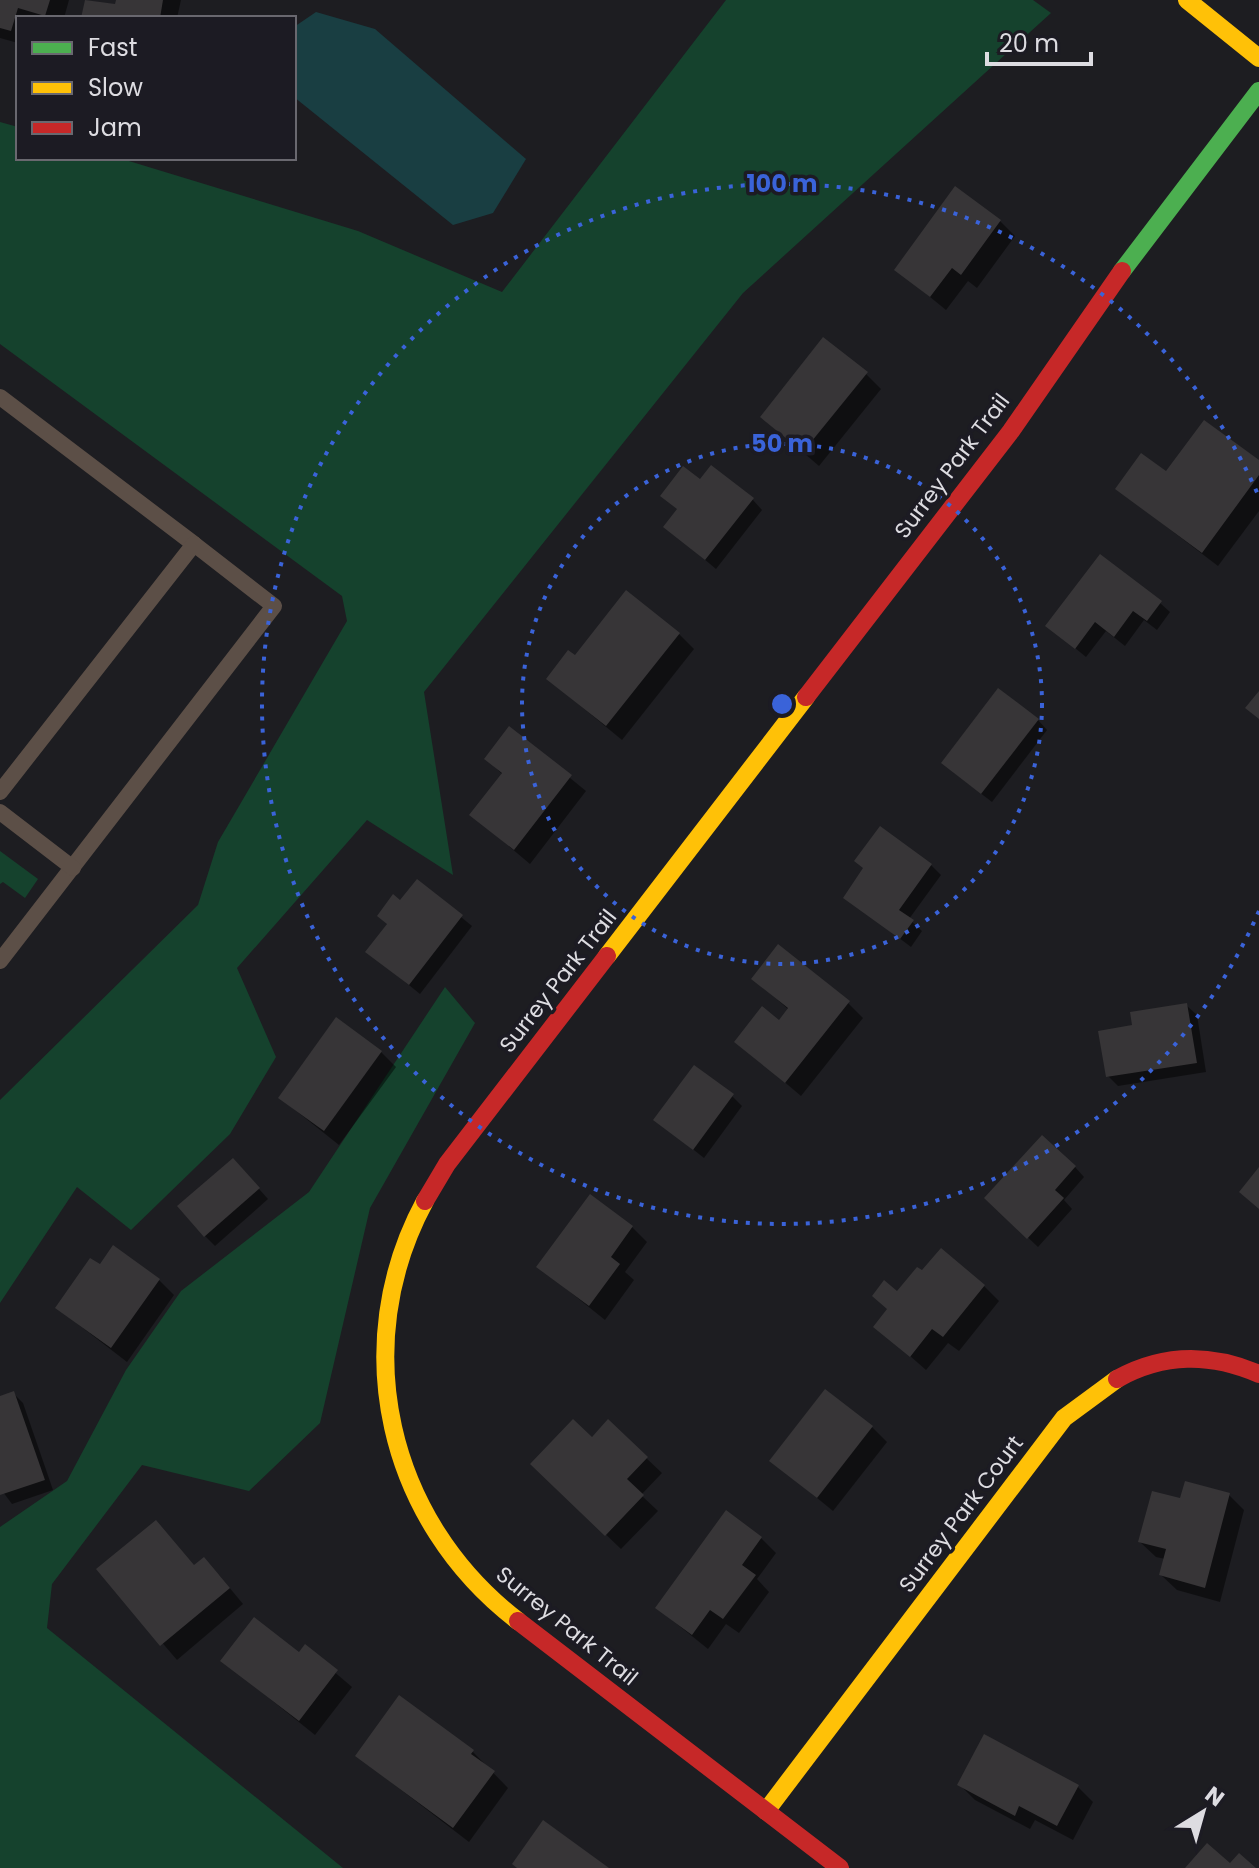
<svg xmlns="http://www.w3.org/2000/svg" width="1259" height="1868" font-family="Poppins,sans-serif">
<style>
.green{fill:#15422d}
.water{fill:#193e42}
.shadow{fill:#0007}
.building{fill:#373537}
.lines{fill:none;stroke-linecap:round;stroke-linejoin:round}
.lane{stroke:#5c4f47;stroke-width:16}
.fast{stroke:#4caf50;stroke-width:18}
.slow{stroke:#ffc107;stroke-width:18}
.jam{stroke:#c62828;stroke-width:18}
.ring{fill:none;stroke:#3a63d9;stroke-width:4;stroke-dasharray:4 8}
.labels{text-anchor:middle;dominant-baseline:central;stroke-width:7;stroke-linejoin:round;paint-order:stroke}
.street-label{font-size:22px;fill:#dddce1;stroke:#1c1b23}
.centre{fill:#3a63d9;stroke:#1c1b23;stroke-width:4}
.ring-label{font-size:24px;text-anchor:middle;font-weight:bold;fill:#3a63d9;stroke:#1c1b23;stroke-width:7;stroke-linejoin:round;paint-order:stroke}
</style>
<rect width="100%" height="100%" fill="#1d1d21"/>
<!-- green -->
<g class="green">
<polygon points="726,0 1033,0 1051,13 743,293 424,692 453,875 367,820 237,968 276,1057 230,1134 131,1230 77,1187 0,1303 0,1100 198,905 218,842 347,621 342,596 0,344 0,122 18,127 18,158 119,158 358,231 502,292"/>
<polygon points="0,851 38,879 25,898 3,882 0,884"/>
<polygon points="445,987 475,1023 370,1208 320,1423 249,1491 142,1465 52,1584 47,1628 343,1868 0,1868 0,1527 67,1481 126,1370 181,1291 309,1192"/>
</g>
<!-- water -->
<polygon class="water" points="316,12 375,29 526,159 493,213 453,225 294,97 294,27"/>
<!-- shadow -->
<g class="shadow">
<polygon points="0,0 69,0 64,18 18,18 18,43 0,38"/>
<polygon points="118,0 181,0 177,18 83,18 116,7"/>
<polygon points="1000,221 1015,236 977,288 968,281 946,310 897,270"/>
<polygon points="866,374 881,389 819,466 762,417"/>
<polygon points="1259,463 1259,511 1218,566 1117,489 1167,474"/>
<polygon points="700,482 753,500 762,510 716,569 666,527 679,510 662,496"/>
<polygon points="1160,603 1170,612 1157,630 1144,620 1125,646 1106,631 1086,657 1048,626"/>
<polygon points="679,634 694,649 622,740 548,679 575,658"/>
<polygon points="1038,720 1047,730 992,802 953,772"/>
<polygon points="510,729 586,791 530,864 472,815 503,775 486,758"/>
<polygon points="931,865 941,875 909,919 922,931 911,947 845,897"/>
<polygon points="417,881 472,926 420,994 368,952"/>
<polygon points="754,979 848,1003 863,1018 801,1096 737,1042 779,1023 789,1010"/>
<polygon points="1186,1005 1197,1015 1206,1072 1118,1086 1108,1076 1134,1027"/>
<polygon points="381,1052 396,1067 339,1145 280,1098"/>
<polygon points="732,1096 742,1106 704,1158 656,1120"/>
<polygon points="1075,1167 1084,1177 1064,1200 1072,1209 1038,1247 986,1198"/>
<polygon points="243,1171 268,1199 215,1246 205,1236"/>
<polygon points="632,1227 647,1242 625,1272 634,1280 605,1320 539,1267"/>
<polygon points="100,1267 159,1280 174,1295 127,1362 57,1308"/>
<polygon points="984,1286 999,1301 959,1351 948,1343 926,1370 876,1326 898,1293"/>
<polygon points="13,1393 23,1403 53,1490 12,1504 0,1488 0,1398"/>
<polygon points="608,1422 662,1473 641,1495 658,1511 621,1549 548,1479"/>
<polygon points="872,1427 887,1442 833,1511 772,1461"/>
<polygon points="1229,1495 1244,1510 1220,1602 1177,1590 1161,1575 1165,1559 1156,1557 1140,1542 1182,1501"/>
<polygon points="761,1538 776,1553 757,1579 769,1592 739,1633 726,1624 708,1649 657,1608"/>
<polygon points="195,1567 219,1575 243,1604 177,1660 99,1569"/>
<polygon points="305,1647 352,1687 315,1735 223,1661 299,1655"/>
<polygon points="985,1737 1078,1787 1093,1802 1073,1840 1035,1820 1030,1829 975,1800 960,1785"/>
<polygon points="473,1752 508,1788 469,1842 357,1756"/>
</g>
<!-- building -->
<g class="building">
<polygon points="0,0 50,0 45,16 18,8 11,31 0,28"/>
<polygon points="85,0 115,4 116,0 163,0 160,18 81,18"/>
<polygon points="955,186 1001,220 961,275 952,268 930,297 894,270"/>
<polygon points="823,337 868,372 803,452 760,417"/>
<polygon points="1204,420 1259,460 1259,475 1202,553 1115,489 1141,453 1166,471"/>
<polygon points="711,465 754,498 705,560 663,527 677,509 660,496 683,466 700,479"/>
<polygon points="1100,554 1162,601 1147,621 1133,611 1114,637 1095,622 1075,649 1045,626"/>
<polygon points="626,590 680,633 606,726 546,679 568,650 575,655"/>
<polygon points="998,688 1039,719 981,794 941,763"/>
<polygon points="1259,691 1259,719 1245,708"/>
<polygon points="509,726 572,775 514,850 469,815 502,773 484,759"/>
<polygon points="880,826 932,864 899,910 914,920 900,939 843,898 863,868 854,861"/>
<polygon points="417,879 463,915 409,985 365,952 387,924 377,916 393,894 400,900"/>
<polygon points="778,944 850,1001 785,1083 734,1042 762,1006 779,1020 788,1008 751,979"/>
<polygon points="1187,1003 1197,1063 1106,1077 1098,1031 1132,1025 1130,1012"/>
<polygon points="336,1017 382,1051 324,1131 278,1098"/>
<polygon points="694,1065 734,1094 693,1150 653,1120"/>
<polygon points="1042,1135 1076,1166 1055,1190 1064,1198 1027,1239 984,1198"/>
<polygon points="233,1158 260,1188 204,1237 177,1206"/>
<polygon points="1259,1167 1259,1209 1239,1192"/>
<polygon points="590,1194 633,1226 611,1257 620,1264 589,1306 536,1267"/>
<polygon points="113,1245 160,1279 111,1348 55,1308 90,1258 100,1264"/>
<polygon points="941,1248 985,1285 943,1337 932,1329 910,1357 873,1327 887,1309 872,1296 884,1280 897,1291 917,1267 922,1270"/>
<polygon points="825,1389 873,1426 817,1498 769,1461"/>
<polygon points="14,1391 45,1480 0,1495 0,1396"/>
<polygon points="573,1419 592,1437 608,1419 648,1457 627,1479 644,1495 605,1536 530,1464"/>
<polygon points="1185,1481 1230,1493 1205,1588 1159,1575 1166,1549 1138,1542 1152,1491 1180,1498"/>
<polygon points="726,1510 762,1537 742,1565 756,1575 723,1619 710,1610 692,1635 655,1608"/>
<polygon points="156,1520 194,1565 204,1557 230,1588 160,1646 96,1569"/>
<polygon points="254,1617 299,1652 305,1644 338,1670 299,1721 220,1661"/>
<polygon points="399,1695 474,1750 471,1754 495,1771 453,1828 355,1756"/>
<polygon points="984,1734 1079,1785 1057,1826 1019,1806 1015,1816 957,1785"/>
<polygon points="543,1820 609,1868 517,1868 512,1864"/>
<polygon points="1207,1843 1230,1863 1239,1853 1256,1868 1185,1868"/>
</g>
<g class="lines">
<!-- lane -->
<g class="lane">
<polyline points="0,397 194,544"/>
<polyline points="0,792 194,544 274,606 0,961"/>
<polyline points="0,812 73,868"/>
</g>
<!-- fast -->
<polyline class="fast" points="1122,271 1259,91"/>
<!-- slow -->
<g class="slow">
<polyline points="1187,0 1259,58"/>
<polyline points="607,956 806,697"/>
<path d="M425,1201C347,1345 387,1521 518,1621"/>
<polyline points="766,1811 1064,1418 1117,1379"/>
</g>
<!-- jam -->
<g class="jam">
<polyline points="806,697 1011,431 1122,271"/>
<polyline points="425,1201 447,1164 607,956"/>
<path d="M1117,1379C1164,1353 1210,1353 1259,1374"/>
<polyline points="518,1621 840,1868"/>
</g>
</g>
<!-- distance rings -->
<g class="ring">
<circle cx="782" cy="704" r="260"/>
<path d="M1259 911A520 520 0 1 1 1259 497"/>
</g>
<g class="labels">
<!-- street labels -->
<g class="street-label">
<text transform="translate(952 466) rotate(-53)">Surrey Park Trail</text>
<text transform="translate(558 981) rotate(-52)">Surrey Park Trail</text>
<text transform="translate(961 1514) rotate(-53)">Surrey Park Court</text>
<text transform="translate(567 1626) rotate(39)">Surrey Park Trail</text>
</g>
</g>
<circle cx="782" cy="704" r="12" class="centre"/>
<g class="ring-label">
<text x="782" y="192">100 m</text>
<text x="782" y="452">50 m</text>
</g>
<!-- legend -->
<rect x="16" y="16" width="280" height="144" fill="#1c1b23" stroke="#69686f" stroke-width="2"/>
<rect x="32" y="42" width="40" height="12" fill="#4caf50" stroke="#69686f" stroke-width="2"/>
<text x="88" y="56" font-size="24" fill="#dddce1">Fast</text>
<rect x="32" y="82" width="40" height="12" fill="#ffc107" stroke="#69686f" stroke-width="2"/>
<text x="88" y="96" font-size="24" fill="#dddce1">Slow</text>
<rect x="32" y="122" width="40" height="12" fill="#c62828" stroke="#69686f" stroke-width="2"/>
<text x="88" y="136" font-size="24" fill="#dddce1">Jam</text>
<!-- north arrow -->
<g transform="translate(1203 1812) rotate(37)" stroke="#1c1b23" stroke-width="6" paint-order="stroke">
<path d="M0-6L14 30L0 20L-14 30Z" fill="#dddce1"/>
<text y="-12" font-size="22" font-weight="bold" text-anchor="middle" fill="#dddce1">N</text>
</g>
<!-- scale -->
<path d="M987 52v12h104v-12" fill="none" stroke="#dddce1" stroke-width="4"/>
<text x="999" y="52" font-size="24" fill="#dddce1" stroke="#1c1b23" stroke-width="6" paint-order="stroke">20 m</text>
</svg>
